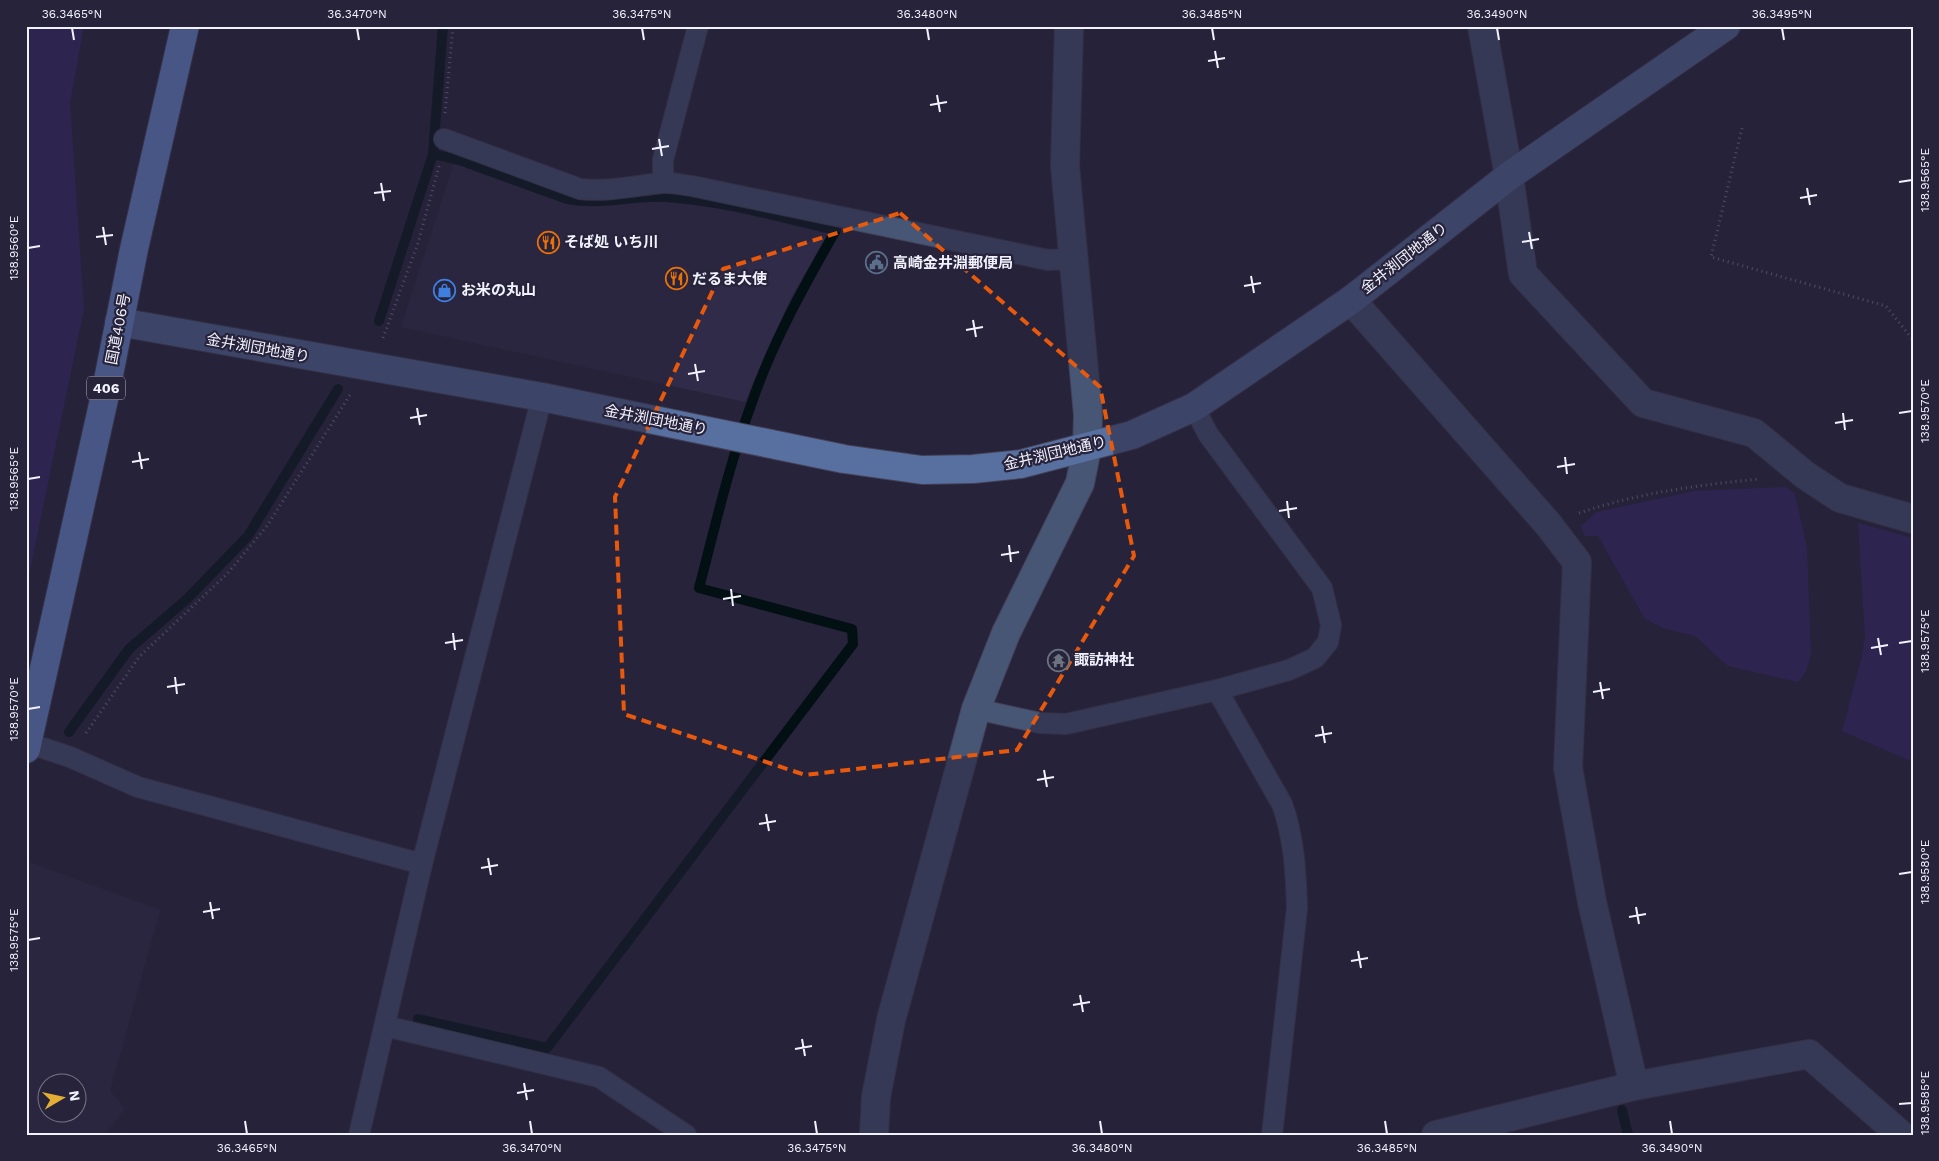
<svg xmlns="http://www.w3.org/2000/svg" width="1939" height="1161" font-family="'Work Sans','Noto Sans JP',sans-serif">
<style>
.built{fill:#2f2b48;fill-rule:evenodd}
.green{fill:#37276b}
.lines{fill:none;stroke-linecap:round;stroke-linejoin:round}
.stream{stroke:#021014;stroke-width:10}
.lane-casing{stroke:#434055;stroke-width:22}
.street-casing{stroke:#434055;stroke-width:30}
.secondary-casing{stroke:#434055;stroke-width:30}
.highway-casing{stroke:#434055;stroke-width:30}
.path{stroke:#838194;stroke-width:3;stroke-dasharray:1 4;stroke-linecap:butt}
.lane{stroke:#475675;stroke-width:20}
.street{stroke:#475675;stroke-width:28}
.secondary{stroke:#5870a0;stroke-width:28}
.highway{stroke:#7096e1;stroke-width:28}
.marked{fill:none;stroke:#e8590c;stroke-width:4;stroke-dasharray:10 6;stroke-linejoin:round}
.ticks{fill:none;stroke:#f2f1fe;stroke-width:2}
.labels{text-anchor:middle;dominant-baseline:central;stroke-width:4.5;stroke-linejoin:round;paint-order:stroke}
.shield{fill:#26233a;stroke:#b5b3c3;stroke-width:1}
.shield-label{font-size:14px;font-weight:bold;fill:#f2f1fe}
.poi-label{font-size:15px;font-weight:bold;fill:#f2f1fe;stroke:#26233a;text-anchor:start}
.street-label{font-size:15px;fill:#f2f1fe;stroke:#26233a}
.neatline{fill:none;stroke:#f2f1fe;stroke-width:2}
.ticks-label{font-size:12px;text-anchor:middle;fill:#f2f1fe}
</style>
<rect width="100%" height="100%" fill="#26233a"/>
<!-- built -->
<g class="built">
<polygon points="454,163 582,206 664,201 711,206 828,234 791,298 745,402 401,327"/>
<path d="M26,861L160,910L110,1091L125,1109L104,1135H26ZM48,1084H78V1114H48Z"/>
</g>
<!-- green -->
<g class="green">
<polygon points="26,26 84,26 70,103 84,309 26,589"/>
<polygon points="1785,487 1795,494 1807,548 1811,655 1805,673 1798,682 1728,666 1695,636 1666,629 1645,619 1598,536 1585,536 1581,526 1597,512 1695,491"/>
<polygon points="1858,523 1913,538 1913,762 1842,731 1861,660 1865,638"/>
</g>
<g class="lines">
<!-- stream -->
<g class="stream">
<polyline points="379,321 433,154 443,26"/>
<polyline points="69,732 129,649 187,599 248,536 338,389"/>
<path d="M418,1019L547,1048L853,644L852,629L699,588C715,527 729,465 751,405C772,343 804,286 836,230C780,217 724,201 666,197C633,195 600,206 567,199L462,161L433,154"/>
<polyline points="1622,1110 1628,1135"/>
</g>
<defs>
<g id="lane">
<path d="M444,139L580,189C608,192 634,186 661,183C671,182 683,185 692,186L1048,260L1072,259"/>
<polyline points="663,182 663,160 698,26"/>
<path d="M1217,690L1282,804C1294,837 1296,873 1297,908L1272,1135"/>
<polyline points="976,709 1040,723 1066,724 1217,690 1289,670 1315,658 1328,642 1331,625 1322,588 1208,434 1194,407"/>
<polyline points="28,743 70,757 138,787 422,864"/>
<polyline points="385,1026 599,1077 686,1135"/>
<polyline points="359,1135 422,864 542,397"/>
</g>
<g id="street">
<polyline points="1482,26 1509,176 1523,274 1643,403 1754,433 1805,475 1840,498 1913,519"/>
<polyline points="1351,300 1548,524 1577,562 1568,768 1592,902 1634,1086"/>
<polyline points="874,1135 876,1097 891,1020 976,709 1006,633 1080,483 1087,448 1088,415 1065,166 1069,26"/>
<polyline points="1436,1135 1634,1086 1809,1054 1901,1135"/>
</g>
<polyline id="secondary" points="119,322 542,397 844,459 922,470 973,469 1021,464 1132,435 1194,407 1351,300 1509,176 1726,26"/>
<polyline id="highway" points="26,749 105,395 134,249 185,26"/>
</defs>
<!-- lane casing -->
<use href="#lane" class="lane-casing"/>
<!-- street casing -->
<use href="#street" class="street-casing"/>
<!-- secondary casing -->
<use href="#secondary" class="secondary-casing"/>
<!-- highway casing -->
<use href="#highway" class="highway-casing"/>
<!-- path -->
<g class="path">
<polyline points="445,113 453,26"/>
<polyline points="1742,128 1711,257 1886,306 1913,340"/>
<polyline points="383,338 418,243 439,166"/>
<path d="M1579,513C1638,493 1698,485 1759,479"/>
<polyline points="86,733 139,657 227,574 267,526 350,395"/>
</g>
<!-- lane -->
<use href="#lane" class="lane"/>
<!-- street -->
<use href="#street" class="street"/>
<!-- secondary -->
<use href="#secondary" class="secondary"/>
<!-- highway -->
<use href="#highway" class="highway"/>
</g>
<!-- marked area -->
<path d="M0 0H1939V1161H0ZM900,213L1100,387L1134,556L1017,750L805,775L624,714L615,497L723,269Z" fill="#26233a" fill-opacity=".55" fill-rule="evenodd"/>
<path class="marked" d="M900,213L1100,387L1134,556L1017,750L805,775L624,714L615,497L723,269Z"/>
<!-- ticks -->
<path class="ticks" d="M72,28L74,40M357,28L359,40M642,28L644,40M927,28L929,40M1212,28L1214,40M1497,28L1499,40M1782,28L1784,40M1215,51L1218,68M1208,61L1225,58M937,95L940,112M930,105L947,102M659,139L662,156M652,149L669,146M1899,182L1912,180M381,183L384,201M1807,188L1810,205M374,193L391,191M1800,198L1817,195M103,227L106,245M1529,232L1532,249M96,237L113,235M1522,242L1539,239M28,248L40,246M1251,276L1254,293M1244,286L1261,283M973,320L976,337M966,330L983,327M695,364L698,381M688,374L705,371M417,408L420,425M1843,413L1845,430M1899,413L1912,411M410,418L427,415M1835,423L1853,420M139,452L142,469M1565,457L1567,474M132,462L149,459M1557,467L1575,464M28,479L40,477M1287,501L1289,518M1279,511L1297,508M1009,545L1011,562M1001,555L1019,552M731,589L733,606M723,599L741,596M453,633L455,650M1878,638L1881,655M445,643L463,640M1899,643L1912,641M1871,648L1888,645M175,677L177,694M1600,682L1603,699M167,687L185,684M1593,692L1610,689M28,709L40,707M1322,726L1325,743M1315,736L1332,733M1044,770L1047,787M1037,780L1054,777M766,814L769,831M759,824L776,821M488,858L491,875M481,868L498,865M1899,874L1912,872M210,902L213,919M1636,907L1639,924M203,912L220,909M1629,917L1646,914M28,940L40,938M1358,951L1361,968M1351,961L1368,958M1080,995L1083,1012M1073,1005L1090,1002M802,1039L805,1056M795,1049L812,1046M524,1083L527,1100M517,1093L534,1090M1899,1104L1912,1103M245,1121L247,1134M530,1121L532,1134M815,1121L817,1134M1100,1121L1102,1134M1385,1121L1387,1134M1670,1121L1672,1134"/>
<!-- icons -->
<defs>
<symbol id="restaurant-ring" viewBox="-11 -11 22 22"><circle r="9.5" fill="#26233a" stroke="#e8710a" stroke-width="1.5"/><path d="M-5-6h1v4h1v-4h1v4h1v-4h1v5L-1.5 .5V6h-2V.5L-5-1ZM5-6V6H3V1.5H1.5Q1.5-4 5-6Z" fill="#e8710a"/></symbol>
<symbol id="civic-ring" viewBox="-11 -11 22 22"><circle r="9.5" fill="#26233a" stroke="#5c6f8a" stroke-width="1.5"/><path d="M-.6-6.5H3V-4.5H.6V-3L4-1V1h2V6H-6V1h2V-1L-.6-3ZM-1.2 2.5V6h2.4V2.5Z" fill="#5c6f8a"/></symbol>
<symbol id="shop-ring" viewBox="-11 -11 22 22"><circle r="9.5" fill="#26233a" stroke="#3f7fe0" stroke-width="1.5"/><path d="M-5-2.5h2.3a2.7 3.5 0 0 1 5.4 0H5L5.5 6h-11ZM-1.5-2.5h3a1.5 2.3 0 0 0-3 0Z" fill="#3f7fe0"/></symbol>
<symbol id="temple-ring" viewBox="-11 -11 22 22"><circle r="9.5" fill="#26233a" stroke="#6b7280" stroke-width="1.5"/><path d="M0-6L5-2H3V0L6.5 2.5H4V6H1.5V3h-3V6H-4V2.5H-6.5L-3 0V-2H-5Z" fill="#6b7280"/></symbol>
</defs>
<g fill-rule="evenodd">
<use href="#restaurant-ring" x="536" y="230" width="25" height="25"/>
<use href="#civic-ring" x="864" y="250" width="25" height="25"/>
<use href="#restaurant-ring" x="664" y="266" width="25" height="25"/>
<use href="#shop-ring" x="432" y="278" width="25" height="25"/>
<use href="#temple-ring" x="1046" y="648" width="25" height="25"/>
</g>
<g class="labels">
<!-- shield labels -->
<rect class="shield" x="87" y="376.5" width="38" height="23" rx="4"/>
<g class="shield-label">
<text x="106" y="388">406</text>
</g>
<!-- poi labels -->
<g class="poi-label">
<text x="564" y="242">そば処 いち川</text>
<text x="893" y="263">高崎金井淵郵便局</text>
<text x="692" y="279">だるま大使</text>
<text x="461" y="290">お米の丸山</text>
<text x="1074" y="660">諏訪神社</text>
</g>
<!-- street labels -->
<g class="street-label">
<text transform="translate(1404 258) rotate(-38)">金井渕団地通り</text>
<text transform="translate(118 329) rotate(-79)">国道406号</text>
<text transform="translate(258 348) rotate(10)">金井渕団地通り</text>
<text transform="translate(656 420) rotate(11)">金井渕団地通り</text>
<text transform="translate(1055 453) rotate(-13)">金井渕団地通り</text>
</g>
</g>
<!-- border -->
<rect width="1939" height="1161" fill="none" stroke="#26233a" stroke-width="55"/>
<!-- north arrow -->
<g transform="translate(62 1098) rotate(81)"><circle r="24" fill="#26233a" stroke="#787588"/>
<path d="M0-4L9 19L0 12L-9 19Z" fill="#e2af34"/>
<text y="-8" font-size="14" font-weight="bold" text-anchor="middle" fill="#f2f1fe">N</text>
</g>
<rect x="28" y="28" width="1884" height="1106" class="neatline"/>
<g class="ticks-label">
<text x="72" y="18">36.3465°N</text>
<text x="357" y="18">36.3470°N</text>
<text x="642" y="18">36.3475°N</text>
<text x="927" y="18">36.3480°N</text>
<text x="1212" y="18">36.3485°N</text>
<text x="1497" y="18">36.3490°N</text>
<text x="1782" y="18">36.3495°N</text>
<text transform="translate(1925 180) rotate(-90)" y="4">138.9565°E</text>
<text transform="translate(14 248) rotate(-90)" y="4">138.9560°E</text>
<text transform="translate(1925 411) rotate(-90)" y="4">138.9570°E</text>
<text transform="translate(14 479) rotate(-90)" y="4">138.9565°E</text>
<text transform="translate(1925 641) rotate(-90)" y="4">138.9575°E</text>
<text transform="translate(14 709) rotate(-90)" y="4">138.9570°E</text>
<text transform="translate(1925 872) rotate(-90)" y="4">138.9580°E</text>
<text transform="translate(14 940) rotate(-90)" y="4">138.9575°E</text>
<text transform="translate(1925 1103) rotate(-90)" y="4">138.9585°E</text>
<text x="247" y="1152">36.3465°N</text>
<text x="532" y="1152">36.3470°N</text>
<text x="817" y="1152">36.3475°N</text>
<text x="1102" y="1152">36.3480°N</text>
<text x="1387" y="1152">36.3485°N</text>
<text x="1672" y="1152">36.3490°N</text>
</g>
</svg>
